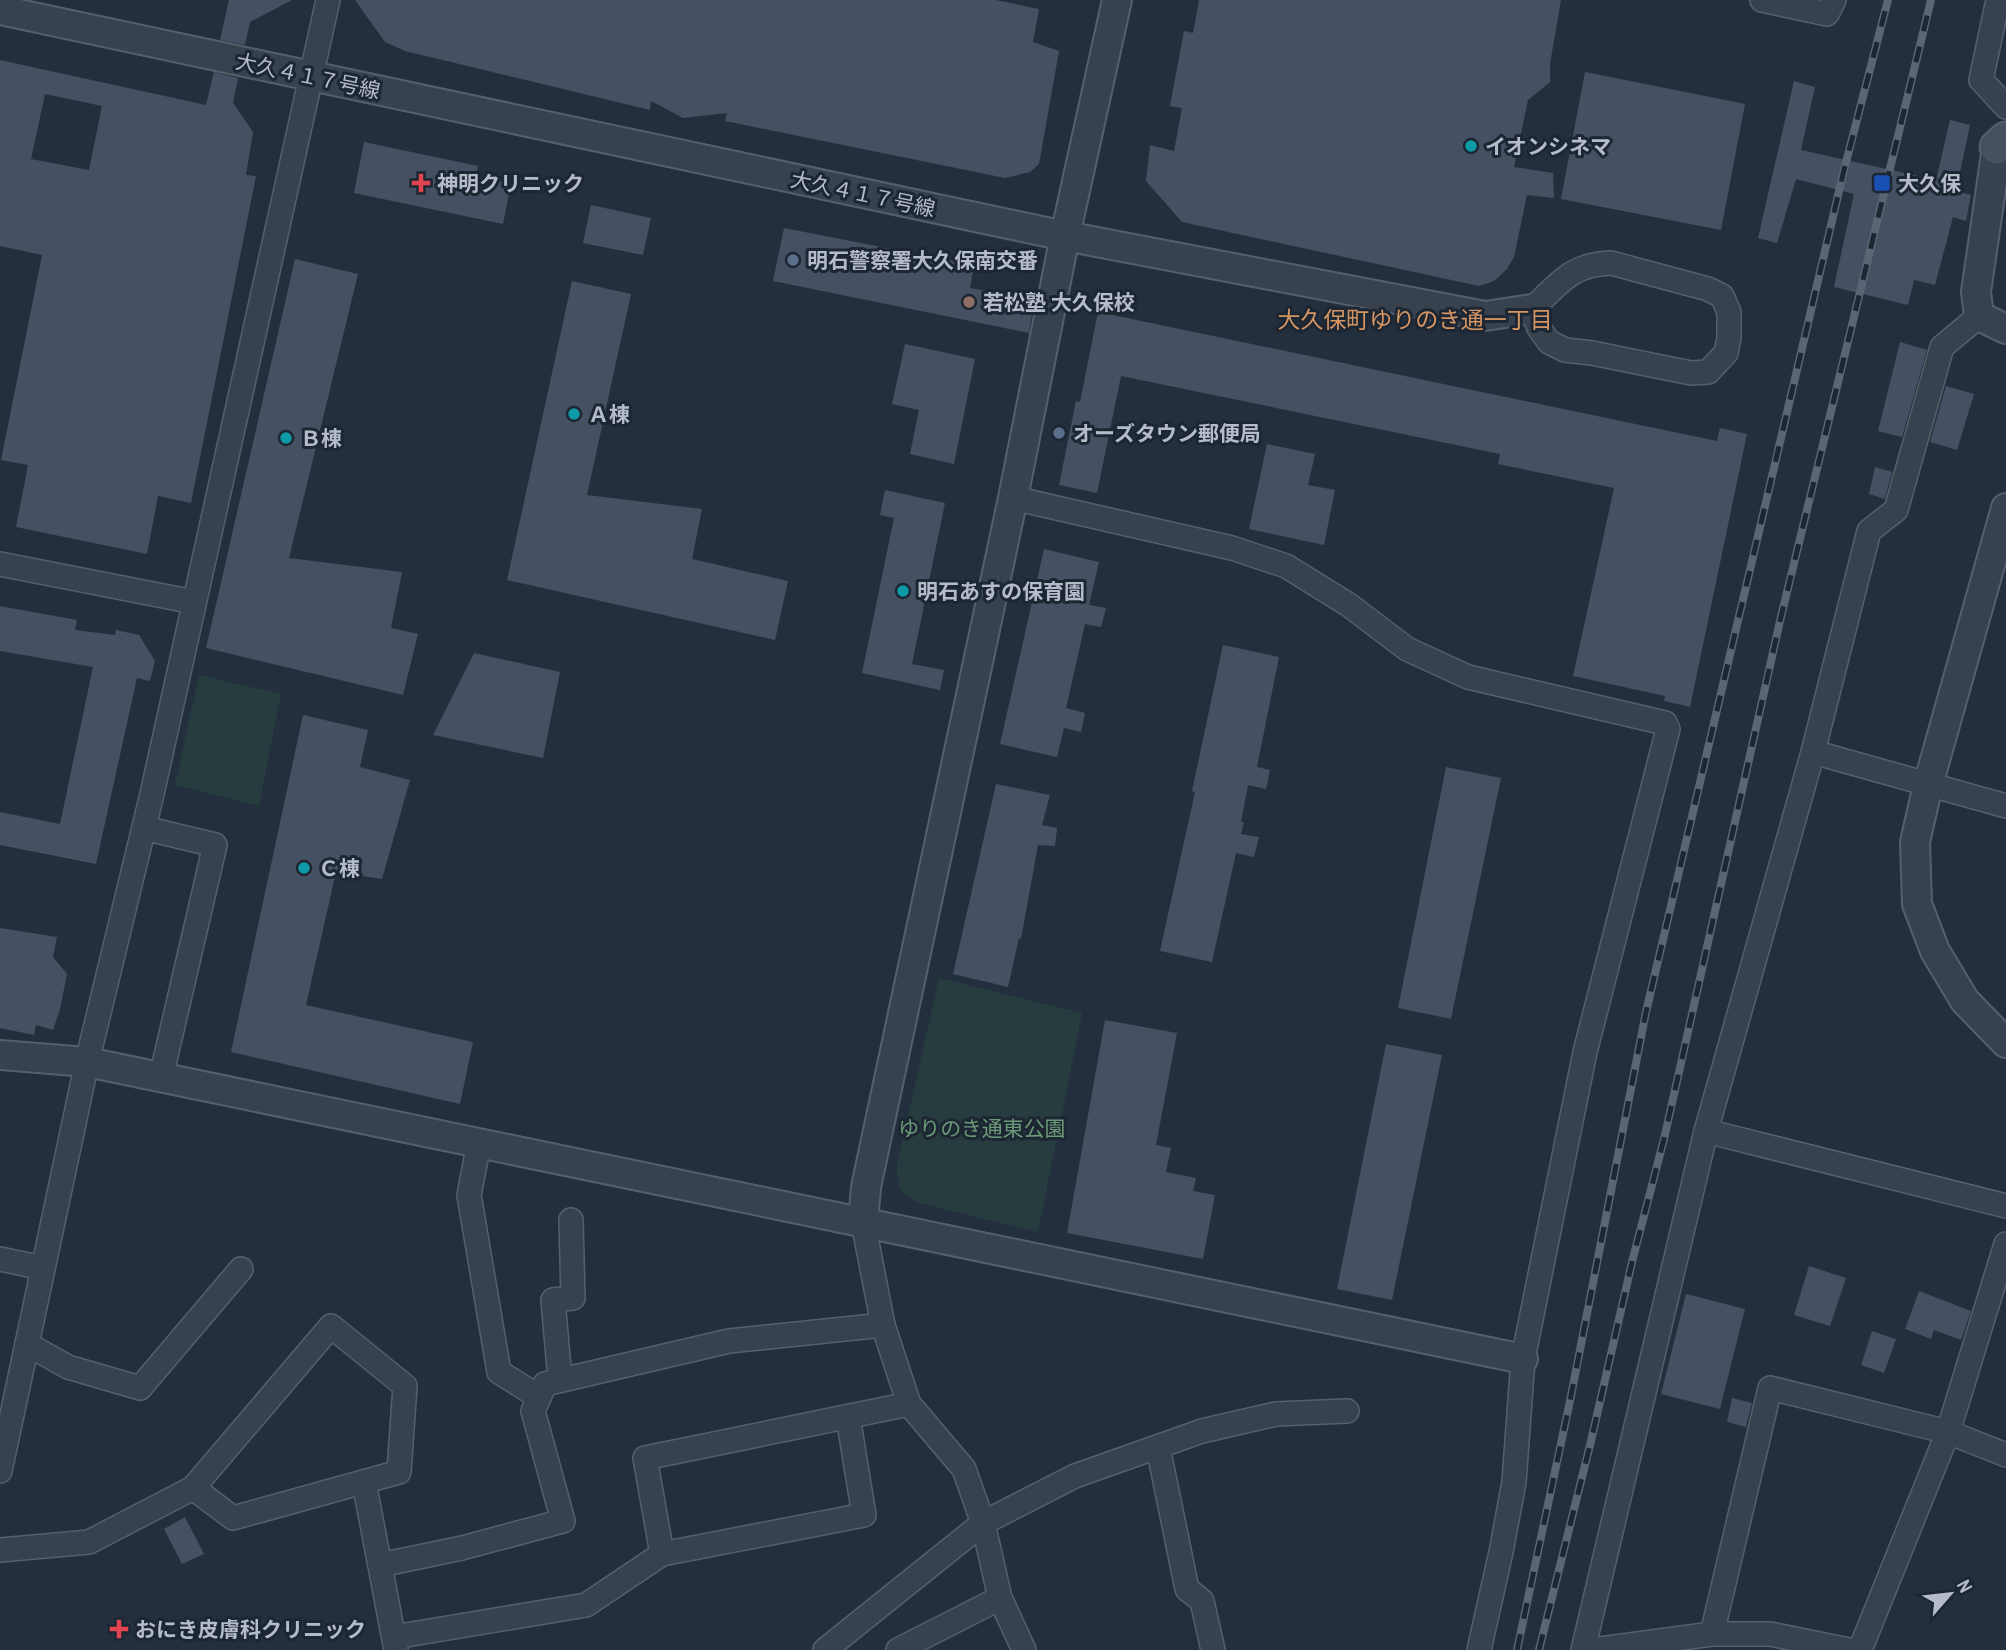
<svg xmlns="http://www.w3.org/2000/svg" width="2006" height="1650" font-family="'Archivo Narrow','Noto Sans JP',sans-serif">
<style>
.green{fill:#263c3f}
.building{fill:#455162;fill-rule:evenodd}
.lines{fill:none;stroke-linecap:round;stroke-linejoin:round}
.minor-casing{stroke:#565f6c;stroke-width:26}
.tertiary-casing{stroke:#565f6c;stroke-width:32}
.secondary-casing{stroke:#565f6c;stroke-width:37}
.minor{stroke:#38414e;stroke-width:23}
.tertiary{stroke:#38414e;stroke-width:28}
.secondary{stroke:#465061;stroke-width:33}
.rail-casing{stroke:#5a6575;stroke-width:8}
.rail{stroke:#1d2633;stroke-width:5;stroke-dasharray:16;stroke-linecap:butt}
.culture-dot{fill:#0f9aa8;stroke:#1d2633;stroke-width:2.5}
.health-dot{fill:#e0444e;stroke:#1d2633;stroke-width:2.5}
.transit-dot{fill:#1a4fb4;stroke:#1d2633;stroke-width:2.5}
.service-dot{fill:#5c6f8a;stroke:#1d2633;stroke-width:2.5}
.education-dot{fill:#8d6e63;stroke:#1d2633;stroke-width:2.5}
.labels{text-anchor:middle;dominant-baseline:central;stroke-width:6;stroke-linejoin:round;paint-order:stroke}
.street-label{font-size:21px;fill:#b4bcc9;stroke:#1d2633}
.poi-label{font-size:21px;font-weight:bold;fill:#b4bcc9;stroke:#1d2633;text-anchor:start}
.park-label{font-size:21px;fill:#6b9a76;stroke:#1d2633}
.neighbourhood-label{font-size:23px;fill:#d59563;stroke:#1d2633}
</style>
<rect width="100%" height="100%" fill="#242f3e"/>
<!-- green -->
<g class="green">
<polygon points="199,675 281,694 259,806 175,785"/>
<path d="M939,978L1082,1013L1038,1232L919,1203C899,1193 897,1188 897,1165Z"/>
</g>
<!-- building -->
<g class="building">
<polygon points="229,0 292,0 250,22 245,45 220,40"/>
<polygon points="355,0 996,0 1039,9 1033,42 1059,51 1039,164 1030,172 1005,178 725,121 727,113 683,118 651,101 650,110 405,51 385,42"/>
<polygon points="1199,0 1561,0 1550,64 1550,82 1528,100 1514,167 1553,173 1554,198 1527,195 1514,257 1507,269 1494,281 1479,286 1182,222 1146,181 1150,145 1174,151 1182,108 1170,106 1184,31 1193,33"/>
<path d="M0,60L206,105L214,72L238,78L233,103L253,132L246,175L256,176L191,503L158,496L147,554L16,527L28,465L1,460L42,255L0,246ZM45,94L102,106L89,170L31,159Z"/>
<polygon points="1585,72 1745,104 1721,230 1561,199"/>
<polygon points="1794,81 1815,87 1801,150 1936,180 1950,120 1970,125 1956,191 1971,195 1966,221 1953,217 1935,285 1914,280 1908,305 1834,287 1854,194 1796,179 1777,243 1758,238"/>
<polygon points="364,142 478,166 476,177 511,184 503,224 354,193"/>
<polygon points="591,205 651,218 643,255 583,243"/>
<polygon points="784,228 974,265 970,288 1014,296 1010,312 1032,314 1029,333 773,281"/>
<polygon points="295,259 358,274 289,558 402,572 391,628 418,634 403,695 206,648"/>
<polygon points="572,281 631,294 587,495 702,509 692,559 788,581 775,640 507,580"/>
<polygon points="1098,312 1717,441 1720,428 1747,434 1690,707 1664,701 1665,696 1573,676 1614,488 1498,464 1500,454 1121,376 1097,493 1059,485 1076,401 1080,402"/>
<polygon points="1900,342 1927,350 1902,437 1878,431"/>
<polygon points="905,344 975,359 954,464 910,454 919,410 892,404"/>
<polygon points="1946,386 1974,394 1957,450 1930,442"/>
<polygon points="1267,444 1315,454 1308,485 1335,490 1324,545 1249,529"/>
<polygon points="1875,467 1892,472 1885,499 1869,494"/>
<polygon points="885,490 945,503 912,664 944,670 940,690 862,673 894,518 880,515"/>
<polygon points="1044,549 1099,562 1089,605 1106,608 1101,627 1085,624 1066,708 1085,713 1081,732 1064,728 1057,757 1000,744"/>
<polygon points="0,606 77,620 75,630 115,635 116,630 139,635 155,661 150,681 137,678 96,864 0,845 0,812 60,824 93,667 0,651"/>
<polygon points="1223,645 1279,657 1257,767 1270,770 1266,789 1248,785 1241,822 1244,822 1241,834 1259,837 1254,857 1236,853 1212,962 1160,951 1195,792 1192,791"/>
<polygon points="474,653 560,672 543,758 433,735"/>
<polygon points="303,715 368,730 360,767 410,780 382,879 336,872 306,1005 473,1042 460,1104 231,1052"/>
<polygon points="1446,767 1501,778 1451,1019 1398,1008"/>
<polygon points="996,784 1050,795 1042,825 1057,828 1055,846 1038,845 1021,939 1019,938 1008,987 953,974"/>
<polygon points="0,928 57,937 53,957 67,974 60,1009 53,1030 36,1025 34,1035 0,1028"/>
<polygon points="1105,1020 1177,1033 1156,1145 1171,1148 1166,1172 1196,1178 1193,1191 1215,1195 1203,1259 1067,1233"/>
<polygon points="1386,1044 1442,1055 1392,1300 1337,1289"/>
<polygon points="1809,1266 1846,1278 1830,1326 1794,1315"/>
<polygon points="1919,1291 1971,1311 1961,1340 1934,1330 1931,1339 1905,1329"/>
<polygon points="1686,1294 1745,1309 1720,1409 1661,1394"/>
<polygon points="1872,1331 1896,1339 1884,1373 1861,1365"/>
<polygon points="1732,1398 1752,1403 1746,1427 1727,1422"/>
<polygon points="185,1517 204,1554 182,1564 164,1529"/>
</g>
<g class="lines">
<defs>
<g id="minor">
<polyline points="1762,0 1827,14 1834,0"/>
<polyline points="1998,0 1981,80 2006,107"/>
<path d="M1611,263L1708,289L1722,296L1729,312V338L1726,353L1708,372L1691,373L1592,353L1565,350L1549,342L1539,328L1532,309C1559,284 1571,264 1611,263Z"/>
<polyline points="1013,498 1232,548 1286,566 1349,605 1407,649 1468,677 1665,723 1668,729 1585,1052 1523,1359 1514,1482 1501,1552 1479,1650"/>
<polyline points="0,564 194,602"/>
<polyline points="1813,752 2006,806"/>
<polyline points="144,828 215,845 161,1077"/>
<polyline points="1706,1131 2006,1206"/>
<polyline points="479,1143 469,1195 499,1372 539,1397"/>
<polyline points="863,1222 883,1325 909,1404 964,1469 983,1523 1000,1598 1024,1650"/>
<polyline points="0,1259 43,1268"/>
<polyline points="27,1344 68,1367 140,1388 241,1269"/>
<polyline points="560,1380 553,1300 573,1298 571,1220"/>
<polyline points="1158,1447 1187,1589 1202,1601 1213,1650"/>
<polyline points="0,1471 87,1062 152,794 328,0"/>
<polyline points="364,1482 396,1650"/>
<polyline points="0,1550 89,1542 193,1488 331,1326 405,1386 399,1472 233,1518 193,1488"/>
<polyline points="662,1554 645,1458 909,1404"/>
<polyline points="380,1565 462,1548 563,1521 533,1411 545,1384 729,1341 883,1325"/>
<polyline points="1712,1634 1770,1388 1948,1432 2006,1455"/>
<polyline points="394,1637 586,1605 662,1554 864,1515 848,1417"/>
<polyline points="825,1650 983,1523 1075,1476 1202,1431 1276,1414 1347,1411"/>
<polyline points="898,1650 1000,1598"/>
<polyline points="1583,1650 1706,1131 1813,752 1869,531 1896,510 1942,347 1979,316"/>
<polyline points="1593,1650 1712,1634 1770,1634 1849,1650"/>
<polyline points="1860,1650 1948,1432 2006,1244"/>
</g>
<g id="tertiary">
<polyline points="0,10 1065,236 1485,316 1532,309"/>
<polyline points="1997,147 1976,292 1979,316 2006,329"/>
<polyline points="2006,508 1928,785 1915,842 1917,904 1935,951 1965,1001 2006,1043"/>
<polyline points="0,1055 87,1062 1523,1359"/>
<polyline points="863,1222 866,1187 1013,498 1065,236 1117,0"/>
</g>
<polyline id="secondary" points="1997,147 2006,139"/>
</defs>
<!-- minor casing -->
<use href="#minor" class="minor-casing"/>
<!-- tertiary casing -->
<use href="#tertiary" class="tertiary-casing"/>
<!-- secondary casing -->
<use href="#secondary" class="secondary-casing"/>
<!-- minor -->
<use href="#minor" class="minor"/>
<!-- tertiary -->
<use href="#tertiary" class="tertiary"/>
<!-- secondary -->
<use href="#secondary" class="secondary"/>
<defs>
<g id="rail">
<polyline points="1517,1650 1570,1401 1646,1012 1844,170 1888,0"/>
<polyline points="1539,1650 1591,1441 1633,1258 1664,1139 1780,621 1931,0"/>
</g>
</defs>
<!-- rail casing -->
<use href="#rail" class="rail-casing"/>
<!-- rail -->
<use href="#rail" class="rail"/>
</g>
<!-- markers -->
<g class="culture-dot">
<circle cx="1471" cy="146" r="7"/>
<circle cx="574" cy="414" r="7"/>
<circle cx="286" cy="438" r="7"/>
<circle cx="903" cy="591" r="7"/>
<circle cx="304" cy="868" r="7"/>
</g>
<g class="health-dot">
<path d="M417.5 172.5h7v7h7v7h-7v7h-7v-7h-7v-7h7z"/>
<path d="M115.5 1618.5h7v7h7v7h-7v7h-7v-7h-7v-7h7z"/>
</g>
<rect class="transit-dot" x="1873" y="174" width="18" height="18" rx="3.5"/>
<g class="service-dot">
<circle cx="793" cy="260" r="7"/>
<circle cx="1059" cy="433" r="7"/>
</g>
<circle class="education-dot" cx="969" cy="302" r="7"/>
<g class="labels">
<!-- street labels -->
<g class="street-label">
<text transform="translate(308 76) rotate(12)">大久４１７号線</text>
<text transform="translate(863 194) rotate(12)">大久４１７号線</text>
</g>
<!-- poi labels -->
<g class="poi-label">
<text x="1485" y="146">イオンシネマ</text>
<text x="437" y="183">神明クリニック</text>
<text x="1898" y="183">大久保</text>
<text x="807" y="260">明石警察署大久保南交番</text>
<text x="983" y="302">若松塾 大久保校</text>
<text x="588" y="414">Ａ棟</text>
<text x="1073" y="433">オーズタウン郵便局</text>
<text x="300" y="438">Ｂ棟</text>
<text x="917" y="591">明石あすの保育園</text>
<text x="318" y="868">Ｃ棟</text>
<text x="135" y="1629">おにき皮膚科クリニック</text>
</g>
<!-- park labels -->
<g class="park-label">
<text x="982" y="1128">ゆりのき通東公園</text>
</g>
<!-- neighbourhood labels -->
<g class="neighbourhood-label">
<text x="1415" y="319">大久保町ゆりのき通一丁目</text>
</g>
</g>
<!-- north arrow -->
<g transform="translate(1950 1594) rotate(62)" stroke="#1d2633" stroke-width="5" paint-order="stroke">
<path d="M0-5L12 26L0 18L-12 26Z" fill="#b4bcc9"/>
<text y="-10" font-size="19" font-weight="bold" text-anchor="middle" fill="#b4bcc9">N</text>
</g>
</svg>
